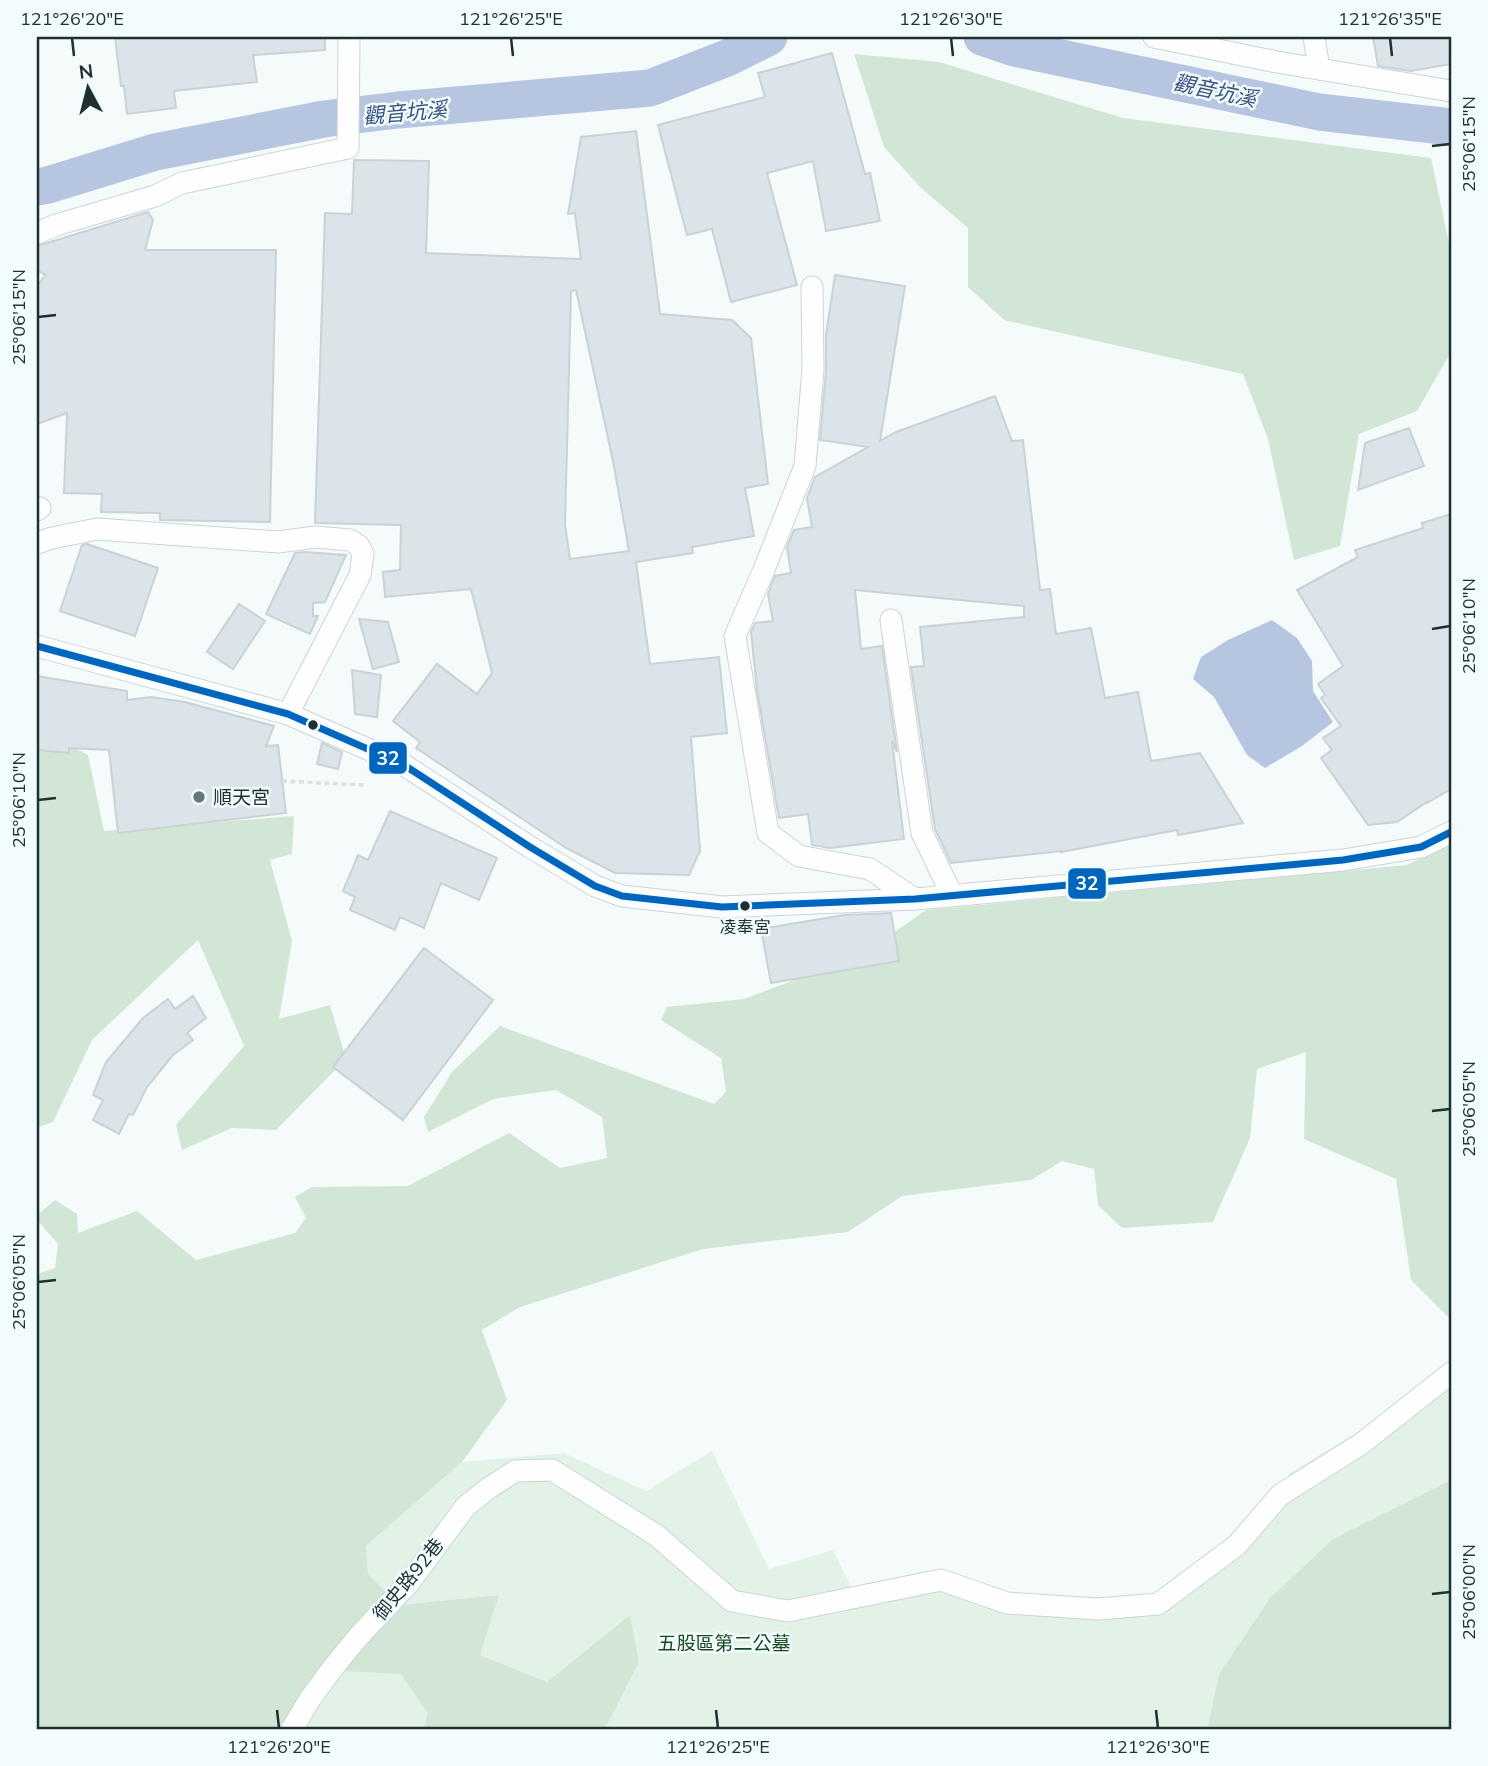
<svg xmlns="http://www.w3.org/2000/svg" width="1488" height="1766" font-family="Mulish,'Noto Sans TC',sans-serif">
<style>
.green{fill:#e3f2e7}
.forest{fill:#d2e6d6}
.water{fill:#b7c6e0}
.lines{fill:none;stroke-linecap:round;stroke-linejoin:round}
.river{stroke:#b7c6e0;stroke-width:37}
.building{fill:#dbe4e8;stroke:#cad2d6;stroke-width:2;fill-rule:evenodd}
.minor-casing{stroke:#cbd5d7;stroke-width:23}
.path{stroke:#dee0e1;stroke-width:3.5;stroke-dasharray:5 3.5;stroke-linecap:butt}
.minor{stroke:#fefefe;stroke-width:21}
.bus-1-casing{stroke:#f3fcfd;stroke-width:12}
.bus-1{stroke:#0065bd;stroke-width:7}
.ticks{fill:none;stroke:#1e3032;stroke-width:2.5}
.bus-dot{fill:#1e3032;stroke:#f3fcfd;stroke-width:2.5}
.poi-dot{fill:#697778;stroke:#f3fcfd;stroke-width:2.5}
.labels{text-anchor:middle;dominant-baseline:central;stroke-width:5;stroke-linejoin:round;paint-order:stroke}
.bus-label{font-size:17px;fill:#1e3032;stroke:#f3fcfd}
.poi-label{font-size:19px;fill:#1e3032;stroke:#f3fcfd;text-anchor:start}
.street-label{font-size:19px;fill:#1e3032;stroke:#f3fcfd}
.park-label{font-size:19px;fill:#174920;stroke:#f3fcfd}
.water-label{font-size:21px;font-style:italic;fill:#375181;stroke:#f3fcfd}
.line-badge{stroke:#f3fcfd;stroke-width:2.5}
.badge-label{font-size:19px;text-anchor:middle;font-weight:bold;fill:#fff}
.neatline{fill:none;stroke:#1e3032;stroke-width:2.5}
.ticks-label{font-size:18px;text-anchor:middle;fill:#1e3032}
</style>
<rect width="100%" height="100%" fill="#f5fafb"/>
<!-- green -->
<g class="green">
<polygon points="1451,1375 1451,1480 1334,1539 1271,1598 1219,1674 1207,1729 605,1729 639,1662 630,1616 547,1682 480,1655 499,1595 398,1605 368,1574 366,1546 462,1462 564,1453 646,1491 712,1451 769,1569 833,1550 854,1593 967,1587 1067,1607 1159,1592 1247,1534 1290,1473"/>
<polygon points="325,1670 401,1673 429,1714 423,1729 285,1729"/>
</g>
<!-- forest -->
<g class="forest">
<polygon points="854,54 939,62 1123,118 1431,158 1451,253 1451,352 1417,411 1359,434 1340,546 1294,560 1268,439 1243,374 1004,320 968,287 968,228 920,187 884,147"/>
<polygon points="55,738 88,755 104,831 294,816 292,854 270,860 292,941 279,1019 330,1005 346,1059 276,1130 232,1128 182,1150 176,1125 244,1046 198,940 92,1040 53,1122 37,1128 37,746"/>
<polygon points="1451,842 1451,1320 1411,1280 1396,1179 1304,1139 1306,1052 1257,1069 1250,1138 1213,1222 1122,1228 1098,1205 1094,1169 1062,1161 1031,1180 902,1196 848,1232 703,1249 520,1307 482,1330 507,1400 462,1462 366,1546 368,1574 399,1605 499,1595 480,1655 547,1682 630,1615 639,1662 605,1729 423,1729 428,1714 401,1674 325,1670 285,1729 37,1729 37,1274 55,1268 58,1244 37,1220 37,1215 55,1200 77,1214 78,1233 137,1211 196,1260 295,1233 306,1218 295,1197 312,1187 408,1186 509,1133 560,1168 607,1158 602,1117 556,1090 493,1099 428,1132 424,1117 452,1072 500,1026 714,1104 726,1092 721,1058 661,1020 667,1007 744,999 865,953 926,910 1407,865"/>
<polygon points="1451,1480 1451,1729 1207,1729 1219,1674 1270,1598 1333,1539"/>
</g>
<!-- water -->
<polygon class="water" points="1272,620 1297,638 1312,661 1313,691 1333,722 1302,746 1265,768 1247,755 1214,697 1193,679 1201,657 1228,640"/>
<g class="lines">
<!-- river -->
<g class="river">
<polyline points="982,37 1014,48 1319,112 1451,127"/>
<polyline points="37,187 48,185 155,152 324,119 398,110 650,88 727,58 769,37"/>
</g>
</g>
<!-- building -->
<g class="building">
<polygon points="115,37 325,37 325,50 253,55 257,82 174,91 176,108 127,114 124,86 121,86"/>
<polygon points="1373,37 1451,37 1451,64 1411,71 1378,66"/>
<polygon points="832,53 865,174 870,173 880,221 826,231 813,161 767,173 797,285 731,302 712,229 687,235 658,125 765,97 758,73"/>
<path d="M636,131L660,314L732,320L751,338L768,484L745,488L754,536L692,547L693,553L636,562L650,664L719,657L727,733L691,737L700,851L689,875L615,873L566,848L416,748L420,742L393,721L437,664L477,694L492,673L471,589L385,597L383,572L400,570L401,525L315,523L325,213L352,214L354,160L429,161L426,253L581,259L575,213L568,214L581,137ZM576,290L613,461L629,551L570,559L565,525L571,291Z"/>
<polygon points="148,212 153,220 145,250 276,250 270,522 160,520 160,513 101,512 102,494 64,493 67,413 37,424 37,287 45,275 37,270 37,246"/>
<polygon points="835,275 905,286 880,441 896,432 995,396 1012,441 1023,440 1040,590 1050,589 1056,634 1091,628 1105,698 1138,692 1151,761 1200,753 1243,823 1178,835 1177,830 1061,852 1061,851 951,863 935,829 911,667 924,666 920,627 1024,617 1024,606 855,590 861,649 882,646 897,752 892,741 904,839 830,848 812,845 808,814 779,818 757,690 751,632 755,623 773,621 768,594 775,576 791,573 787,547 794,530 812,527 807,498 815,477 868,447 820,440 826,370 826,335"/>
<polygon points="1409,428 1424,466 1358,490 1365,443"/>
<polygon points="1451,514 1451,789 1427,803 1427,802 1397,822 1368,825 1321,758 1332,750 1323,738 1341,726 1321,698 1325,695 1318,684 1343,666 1297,590 1358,557 1355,550 1423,528 1422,523"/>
<polygon points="87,544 158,568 135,636 60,611 82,545"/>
<polygon points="304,552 346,555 325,602 313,603 313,616 318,616 310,634 266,614 295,553"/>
<polygon points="239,604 265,621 233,669 207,652"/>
<polygon points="359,619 388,622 399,662 373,669"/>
<polygon points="352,670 381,675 377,717 355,714"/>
<polygon points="37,676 127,691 127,700 151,697 185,702 274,726 266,746 278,745 286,813 118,833 109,750 69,748 69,753 37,750"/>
<polygon points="322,743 342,752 338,769 317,764"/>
<polygon points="390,811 497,858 479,900 441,883 424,928 400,917 395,930 350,910 355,897 343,891 358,855 368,860"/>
<polygon points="891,913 899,961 771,983 761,929 844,915"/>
<polygon points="424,948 493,1000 403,1120 333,1067"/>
<polygon points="193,996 206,1018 187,1033 193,1040 173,1055 147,1087 133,1115 129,1114 119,1134 93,1120 103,1100 93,1095 106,1062 143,1018 168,999 175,1009"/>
</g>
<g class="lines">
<defs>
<g id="minor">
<polyline points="1154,37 1277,62 1451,91"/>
<polyline points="1314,37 1319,69"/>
<polyline points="37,233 56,225 155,196 182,183 348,148 349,37"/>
<polyline points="812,287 813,369 805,466 763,572 735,636 768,833 799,856 870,869 915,899"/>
<polyline points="37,510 40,508"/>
<polyline points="37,543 52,538 97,529 278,542 315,537 350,540 359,546 363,554 360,575 288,714"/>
<polyline points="891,620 922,833 952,895"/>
<polyline points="37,646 288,714 404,765 530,847 595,886 622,896 722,907 915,899 1343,860 1421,847 1451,832"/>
<polyline points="292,1729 310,1699 332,1669 358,1637 408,1584 466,1506 489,1488 515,1471 552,1470 656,1535 732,1601 788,1611 941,1580 1007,1603 1098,1609 1158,1604 1237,1545 1280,1495 1361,1444 1451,1373"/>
</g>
</defs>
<!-- minor casing -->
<use href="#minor" class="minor-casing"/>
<!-- path -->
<polyline class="path" points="282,781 364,785"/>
<!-- minor -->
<use href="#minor" class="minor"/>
<defs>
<polyline id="bus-1" points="37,646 288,714 404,765 530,847 595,886 622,896 722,907 915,899 1343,860 1421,847 1451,832"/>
</defs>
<!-- bus-1 casing -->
<use href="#bus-1" class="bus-1-casing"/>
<!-- bus-1 -->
<use href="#bus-1" class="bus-1"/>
</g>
<!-- ticks -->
<path class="ticks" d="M72,38L74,56M511,38L513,56M951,38L953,56M1390,38L1392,56M1432,146L1450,144M38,317L56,315M1432,629L1450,626M38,800L56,798M1432,1111L1450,1109M38,1282L56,1280M1432,1594L1450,1592M277,1710L279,1728M716,1710L718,1728M1156,1710L1158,1728"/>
<!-- markers -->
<g class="bus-dot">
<circle cx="313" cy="725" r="6"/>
<circle cx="745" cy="906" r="6"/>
</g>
<circle class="poi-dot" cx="199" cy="797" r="7"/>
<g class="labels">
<!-- bus labels -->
<g class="bus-label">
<text x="745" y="926">凌奉宮</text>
</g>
<!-- poi labels -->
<g class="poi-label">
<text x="213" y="797">順天宮</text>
</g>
<!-- street labels -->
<g class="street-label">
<text transform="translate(408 1579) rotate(-51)">御史路92巷</text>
</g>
<!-- park labels -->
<g class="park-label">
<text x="724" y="1643">五股區第二公墓</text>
</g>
<!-- water labels -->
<g class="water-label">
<text transform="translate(1215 90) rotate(12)">觀音坑溪</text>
<text transform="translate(405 112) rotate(-5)">觀音坑溪</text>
</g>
</g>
<g class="line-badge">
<rect x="368" y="741" width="40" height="34" rx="7" fill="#0065bd"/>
<rect x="1067" y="867" width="40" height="33" rx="7" fill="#0065bd"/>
</g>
<g class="badge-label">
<text x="388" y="765">32</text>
<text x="1087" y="890">32</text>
</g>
<!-- border -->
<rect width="1488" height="1766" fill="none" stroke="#f3fcfd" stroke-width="77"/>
<!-- north arrow -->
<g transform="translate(88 88) rotate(353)" stroke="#f3fcfd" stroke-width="5" paint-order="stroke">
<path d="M0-5L12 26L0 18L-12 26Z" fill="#1e3032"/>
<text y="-10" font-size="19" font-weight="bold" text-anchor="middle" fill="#1e3032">N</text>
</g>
<rect x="38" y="38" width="1412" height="1690" class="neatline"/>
<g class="ticks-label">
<text x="72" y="25">121°26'20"E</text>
<text x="511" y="25">121°26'25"E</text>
<text x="951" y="25">121°26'30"E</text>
<text x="1390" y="25">121°26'35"E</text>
<text transform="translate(1469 144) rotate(-90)" y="6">25°06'15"N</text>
<text transform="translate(19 317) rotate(-90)" y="6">25°06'15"N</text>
<text transform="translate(1469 626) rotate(-90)" y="6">25°06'10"N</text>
<text transform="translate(19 800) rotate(-90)" y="6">25°06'10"N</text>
<text transform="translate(1469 1109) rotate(-90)" y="6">25°06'05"N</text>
<text transform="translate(19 1282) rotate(-90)" y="6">25°06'05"N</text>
<text transform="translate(1469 1592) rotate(-90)" y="6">25°06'00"N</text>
<text x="279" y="1753">121°26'20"E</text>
<text x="718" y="1753">121°26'25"E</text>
<text x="1158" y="1753">121°26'30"E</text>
</g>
</svg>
